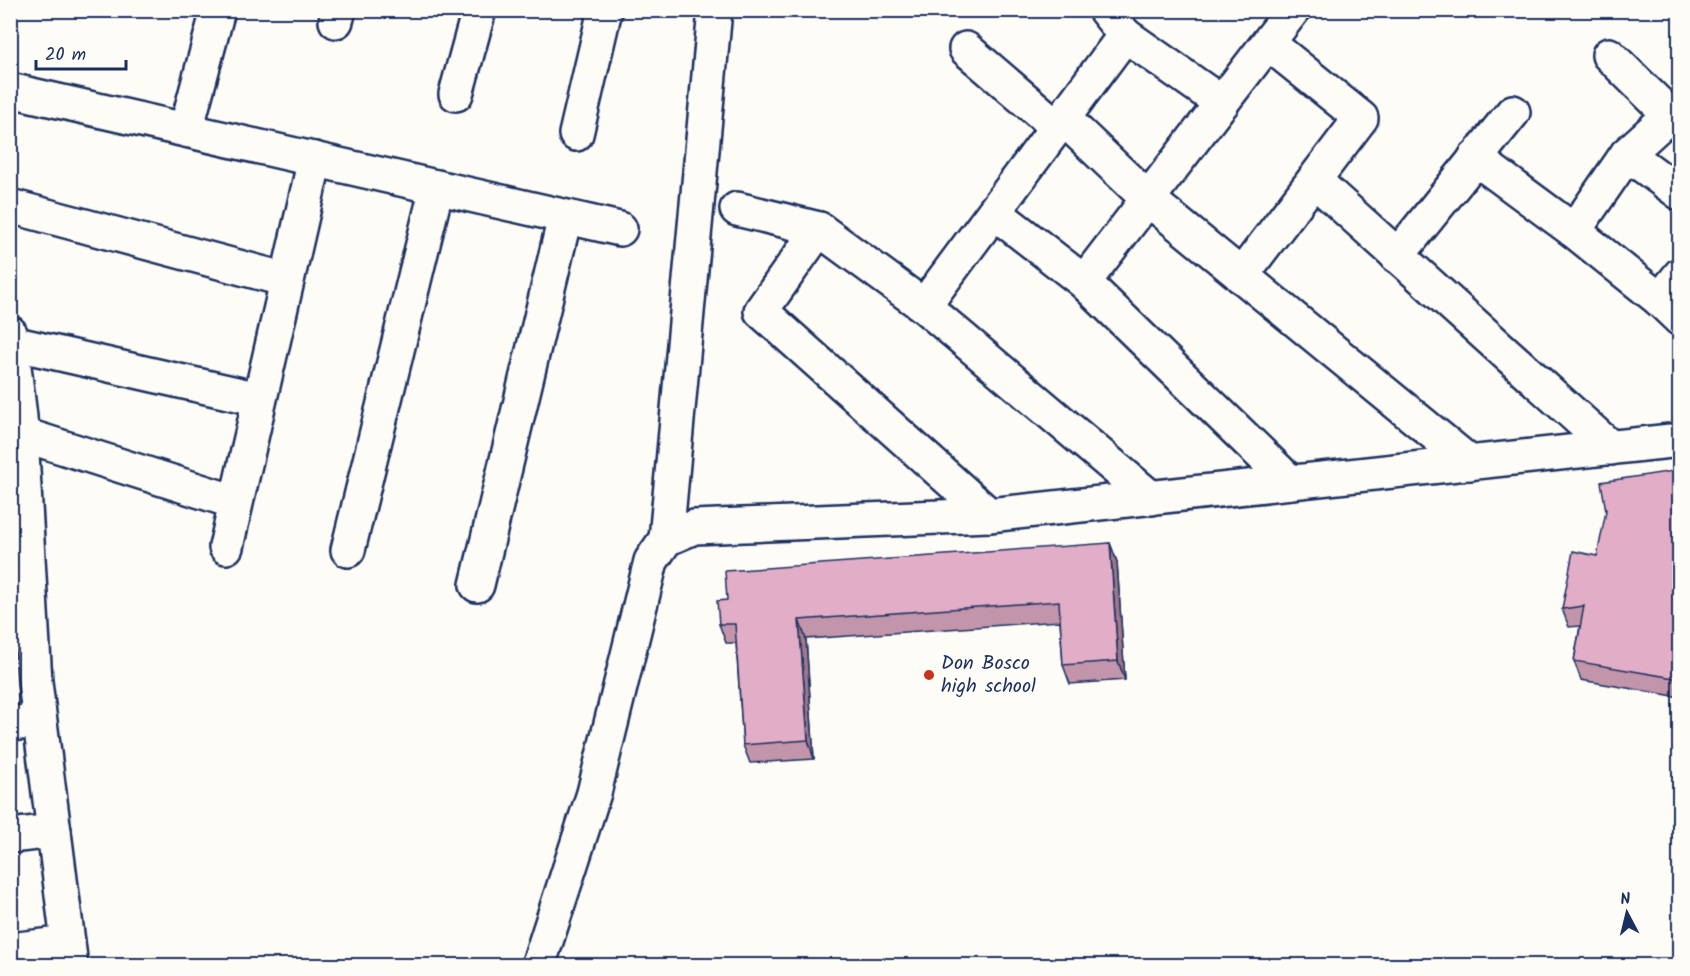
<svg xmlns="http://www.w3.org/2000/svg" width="1690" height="976" font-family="Kalam,sans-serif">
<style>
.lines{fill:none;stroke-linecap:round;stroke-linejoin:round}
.minor-casing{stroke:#1b2f5e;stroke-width:38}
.minor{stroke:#fdfcf7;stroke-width:33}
.wall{fill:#c295aa;stroke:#1b2f5e;stroke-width:1.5}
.shaded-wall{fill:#9e798b;stroke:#1b2f5e;stroke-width:1.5}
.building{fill:#e2adc6;stroke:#1b2f5e;stroke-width:1.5}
.poi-dot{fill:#c8321e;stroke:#fdfcf7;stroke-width:2}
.labels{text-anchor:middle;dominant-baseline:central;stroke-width:6;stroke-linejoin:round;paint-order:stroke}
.poi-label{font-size:20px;fill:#1b2f5e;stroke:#fdfcf7;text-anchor:start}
</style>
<rect width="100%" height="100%" fill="#fdfcf7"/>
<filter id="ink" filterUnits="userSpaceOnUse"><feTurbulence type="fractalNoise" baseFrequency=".0167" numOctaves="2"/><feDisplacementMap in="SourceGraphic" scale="12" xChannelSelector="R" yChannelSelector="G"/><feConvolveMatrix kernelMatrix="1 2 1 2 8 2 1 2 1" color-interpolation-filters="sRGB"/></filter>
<g filter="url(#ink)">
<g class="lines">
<defs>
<g id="minor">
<polyline points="1105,10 1125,35 924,306 1151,498"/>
<polyline points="336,21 339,10"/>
<polyline points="1125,35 1222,103"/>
<polyline points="966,49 1057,127"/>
<polyline points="1609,55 1670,115"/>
<polyline points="10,90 620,229"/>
<polyline points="456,94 479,10"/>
<polyline points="1063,118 1148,199 1470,463"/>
<polyline points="186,130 218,10"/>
<polyline points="576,134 605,10"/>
<polyline points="1627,154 1670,115 1680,120"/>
<polyline points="1475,158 1574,231"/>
<polyline points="1314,180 1611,448"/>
<polyline points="1680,193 1627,154 1574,231 1660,300 1680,319"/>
<polyline points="10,206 287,280"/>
<polyline points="737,209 819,229 924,306"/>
<polyline points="994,212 1084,282 1290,482"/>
<polyline points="819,229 761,311 989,515"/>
<polyline points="1397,256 1513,112"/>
<polyline points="1241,276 1361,118 1268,43"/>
<polyline points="1084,282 1293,10"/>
<polyline points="1660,300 1680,275"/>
<polyline points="10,333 20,417 35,682 71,966"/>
<polyline points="12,343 259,399"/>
<polyline points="21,434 235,502"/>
<polyline points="666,539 694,527 989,515 1680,440"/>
<polyline points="226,547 315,159"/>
<polyline points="348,550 437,187"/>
<polyline points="477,585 565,217"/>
<polyline points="10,724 39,721"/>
<polyline points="10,836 54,831"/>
<polyline points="10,950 68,943"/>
<polyline points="538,966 594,793 651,561 666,539 715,10"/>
</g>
</defs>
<!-- minor casing -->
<use href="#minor" class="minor-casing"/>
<!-- minor -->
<use href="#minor" class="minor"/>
</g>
<!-- wall -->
<g class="wall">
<polygon points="1680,470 1680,697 1581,680 1574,661 1580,626 1569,627 1562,609 1597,556"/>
<polygon points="1110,543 1117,562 1125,680 1070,684 1063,665 1060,621 806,639 814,759 750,763 743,745 736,643 726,643 719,624 727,600"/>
</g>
<!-- shaded-wall -->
<g class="shaded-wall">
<polygon points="1110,543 1117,562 1125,680 1118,661"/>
<polygon points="799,620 806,639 814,759 808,740"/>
</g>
<!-- building -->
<g class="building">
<polygon points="1680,470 1680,679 1574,661 1584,606 1562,609 1573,551 1597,556 1606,511 1601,482"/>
<polygon points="1110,543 1118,661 1063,665 1059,601 799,620 808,740 743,745 735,624 719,624 717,601 727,600 725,571"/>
</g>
</g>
<!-- markers -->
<circle class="poi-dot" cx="929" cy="675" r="6"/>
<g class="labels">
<!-- poi labels -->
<g class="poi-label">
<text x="941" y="664">Don Bosco<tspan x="941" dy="23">high school</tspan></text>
</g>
</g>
<!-- margin -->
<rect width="1690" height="976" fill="none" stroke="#fdfcf7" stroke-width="36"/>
<rect x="18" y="18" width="1654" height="940" fill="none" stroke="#1b2f5e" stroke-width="2" filter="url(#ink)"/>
<!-- north arrow -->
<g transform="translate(1627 913) rotate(353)" stroke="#fdfcf7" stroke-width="4.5" paint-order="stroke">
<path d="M0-4.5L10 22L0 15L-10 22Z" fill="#1b2f5e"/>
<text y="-9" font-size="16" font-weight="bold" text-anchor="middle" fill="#1b2f5e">N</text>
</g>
<!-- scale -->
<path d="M36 60v9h90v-9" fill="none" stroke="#1b2f5e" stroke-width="3"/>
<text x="45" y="60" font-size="18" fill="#1b2f5e" stroke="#fdfcf7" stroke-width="4.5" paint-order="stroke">20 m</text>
</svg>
